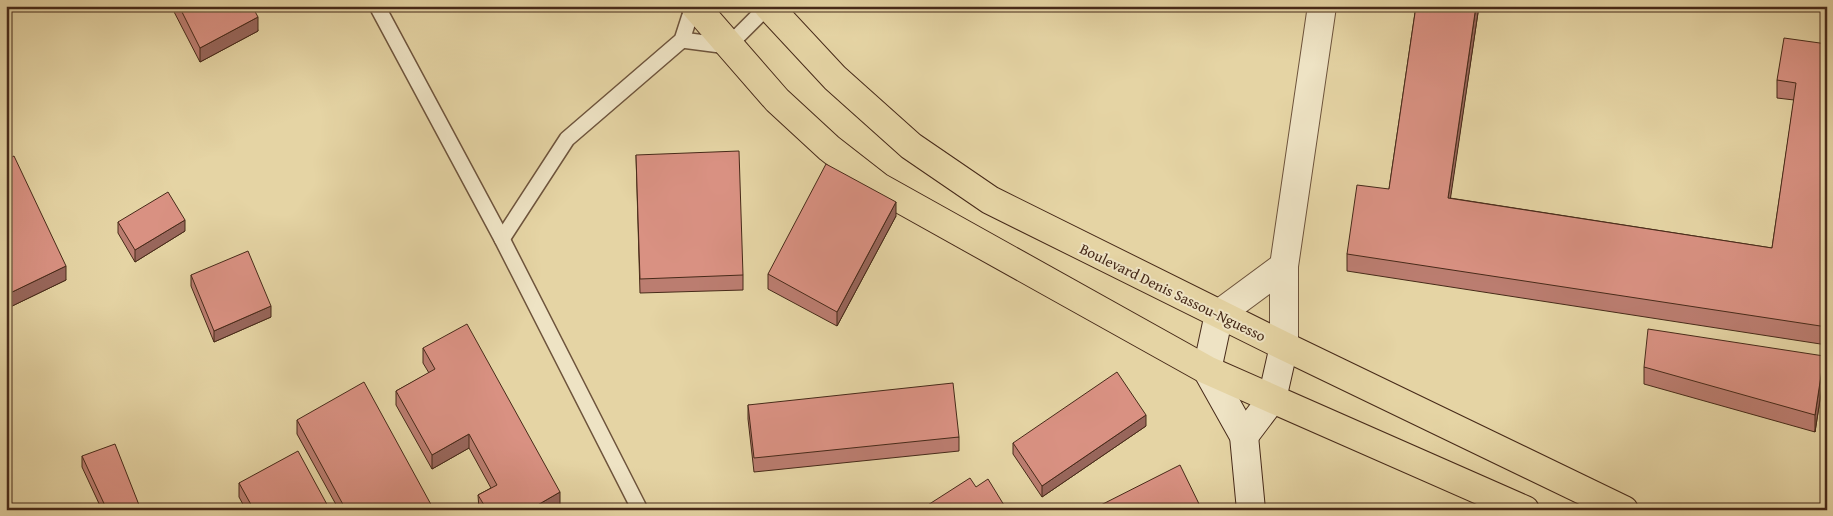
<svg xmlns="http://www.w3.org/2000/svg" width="1833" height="516" font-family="'Gentium Book Plus',serif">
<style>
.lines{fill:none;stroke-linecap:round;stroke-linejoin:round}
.lane-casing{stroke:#6e543c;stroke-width:18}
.street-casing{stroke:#6e543c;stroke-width:30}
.secondary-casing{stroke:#472a19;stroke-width:30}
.primary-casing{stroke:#472a19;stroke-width:30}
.lane{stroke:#eee3c4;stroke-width:15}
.street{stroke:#eee3c4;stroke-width:28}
.secondary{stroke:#eee3c4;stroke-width:28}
.primary{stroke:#e5d4a4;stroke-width:28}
.wall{fill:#bb7d70;stroke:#472a19}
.shaded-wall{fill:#98665b;stroke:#472a19}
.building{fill:#d99182;stroke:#472a19}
.labels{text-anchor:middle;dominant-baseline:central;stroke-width:4;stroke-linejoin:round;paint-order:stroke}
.street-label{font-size:15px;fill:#472a19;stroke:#eee3c4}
</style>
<rect width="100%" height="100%" fill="#e5d4a4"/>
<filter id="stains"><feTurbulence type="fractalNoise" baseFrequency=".004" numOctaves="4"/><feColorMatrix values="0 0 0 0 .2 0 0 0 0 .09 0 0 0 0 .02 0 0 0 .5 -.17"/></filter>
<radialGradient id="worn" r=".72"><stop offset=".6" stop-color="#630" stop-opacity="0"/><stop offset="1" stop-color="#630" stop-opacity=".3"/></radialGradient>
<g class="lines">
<defs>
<g id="lane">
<polyline points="377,6 502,239 640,510"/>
<polyline points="682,40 728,46 768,6"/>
<polyline points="502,239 567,139 682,40 693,6"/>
</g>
<g id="street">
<polyline points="1219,314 1284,266"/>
<polyline points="1284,346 1284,266 1322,6"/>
</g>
<g id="secondary">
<polyline points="1219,314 1207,370 1244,436 1251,510"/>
<polyline points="1244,436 1272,399 1284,346"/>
</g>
<g id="primary">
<polyline points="695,6 777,100 829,148 879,187 1207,370 1525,510"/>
<polyline points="768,6 835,78 911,146 990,200 1284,346 1624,510"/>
</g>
</defs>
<!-- lane casing -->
<use href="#lane" class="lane-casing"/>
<!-- street casing -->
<use href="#street" class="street-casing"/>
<!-- secondary casing -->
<use href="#secondary" class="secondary-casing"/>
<!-- primary casing -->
<use href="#primary" class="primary-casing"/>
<!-- lane -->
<use href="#lane" class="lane"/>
<!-- street -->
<use href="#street" class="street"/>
<!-- secondary -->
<use href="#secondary" class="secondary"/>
<!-- primary -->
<use href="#primary" class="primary"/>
</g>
<!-- wall -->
<g class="wall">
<polygon points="171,6 252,6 258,31 200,62"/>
<polygon points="1416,6 1479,6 1450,198 1772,248 1794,100 1777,98 1777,80 1827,44 1827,345 1347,271 1347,254 1389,189"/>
<polygon points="636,155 743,275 743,290 640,293"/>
<polygon points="6,160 66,280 8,308 6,304"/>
<polygon points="896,216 837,326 768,289 768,274"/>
<polygon points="118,222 185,231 135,262 118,233"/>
<polygon points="191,275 271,317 214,342 191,286"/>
<polygon points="423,348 560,507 555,510 479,510 478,495 491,488 469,448 432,469 396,405 396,391 429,373 423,363"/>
<polygon points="1644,367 1824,374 1815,432 1644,384"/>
<polygon points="748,405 959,437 959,451 754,472 748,419"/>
<polygon points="297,420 434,510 339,510 297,434"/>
<polygon points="1146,426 1042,497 1013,454 1013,443"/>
<polygon points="82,456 141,510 102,510 82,467"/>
<polygon points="239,483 330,510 246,510 239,497"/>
</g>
<!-- shaded-wall -->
<g class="shaded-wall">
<polygon points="1476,6 1479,6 1448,215 1448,198"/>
<polygon points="258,17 258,31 200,62 200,48"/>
<polygon points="896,202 896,216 837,326 837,312"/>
<polygon points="185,220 185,231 135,262 135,250"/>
<polygon points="66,266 66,280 8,308 8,294"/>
<polygon points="271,306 271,317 214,342 214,331"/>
<polygon points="1824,356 1824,374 1815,432 1815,415"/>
<polygon points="1146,415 1146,426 1042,497 1042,486"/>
<polygon points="469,434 469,448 432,469 432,455"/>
<polygon points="560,492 560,507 555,510 529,510"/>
</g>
<!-- building -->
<g class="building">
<polygon points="179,6 252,6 258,17 200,48"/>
<polygon points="1416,6 1476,6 1448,198 1772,248 1796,83 1777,80 1784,38 1827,44 1827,327 1347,254 1357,185 1389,189"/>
<polygon points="739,151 743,275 640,279 636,155"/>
<polygon points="14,156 66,266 8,294 6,290 6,160"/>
<polygon points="826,164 896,202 837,312 768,274"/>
<polygon points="168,192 185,220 135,250 118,222"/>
<polygon points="248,251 271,306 214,331 191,275"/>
<polygon points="467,324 560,492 529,510 487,510 478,495 497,485 469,434 432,455 396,391 435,369 423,348"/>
<polygon points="1648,329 1824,356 1815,415 1644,367"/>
<polygon points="1117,372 1146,415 1042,486 1013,443"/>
<polygon points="364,382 434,510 346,510 297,420"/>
<polygon points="953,383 959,437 754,458 748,405"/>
<polygon points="115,444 141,510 107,510 82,456"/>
<polygon points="298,451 330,510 254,510 239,483"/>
<polygon points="1180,465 1202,510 1091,510"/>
<polygon points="970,478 976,487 988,479 1007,510 920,510"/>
<polygon points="1022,505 1025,510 1014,510"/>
</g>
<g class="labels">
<!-- street labels -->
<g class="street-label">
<text transform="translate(1173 292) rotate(26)">Boulevard Denis Sassou-Nguesso</text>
</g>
</g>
<!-- margin -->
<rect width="1833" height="516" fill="none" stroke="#e5d4a4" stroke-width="25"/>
<rect x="8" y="8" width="1818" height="501" fill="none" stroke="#472a19" stroke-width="2.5"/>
<rect x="12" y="12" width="1808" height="491" fill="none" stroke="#472a19"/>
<rect width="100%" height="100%" filter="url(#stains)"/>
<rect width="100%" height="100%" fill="url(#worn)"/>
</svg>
